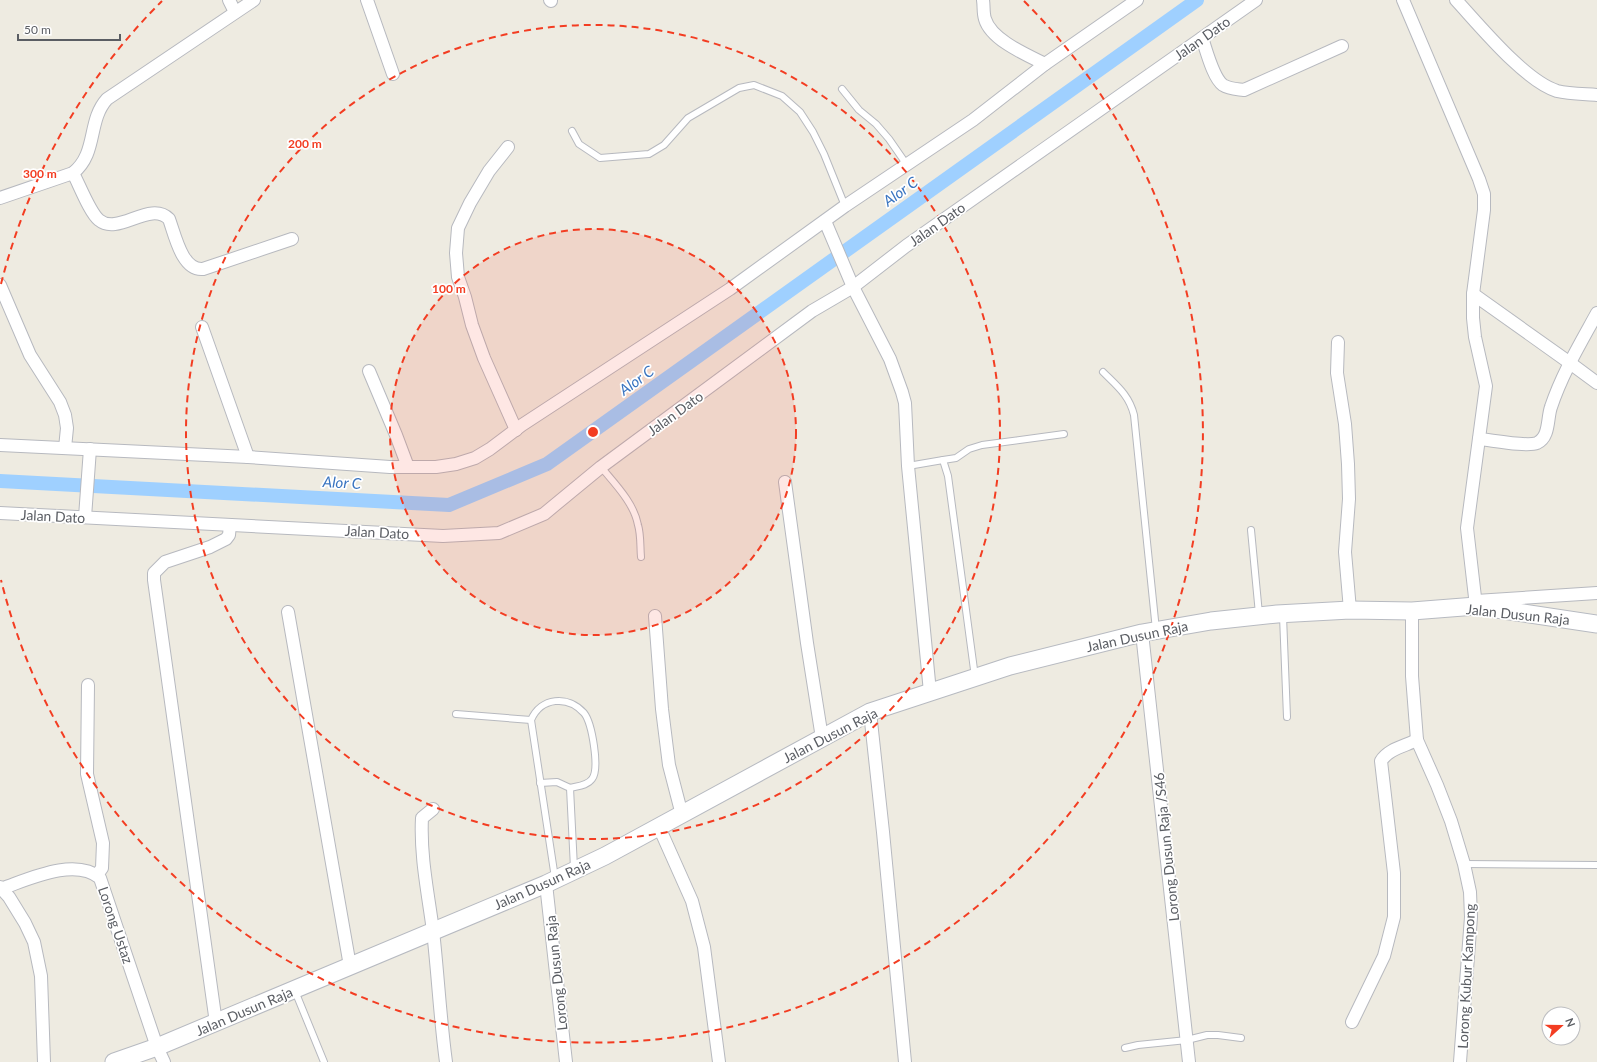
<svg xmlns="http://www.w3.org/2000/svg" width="1597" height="1062" font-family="Lato,sans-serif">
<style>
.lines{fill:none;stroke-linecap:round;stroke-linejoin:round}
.canal{stroke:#9fd0ff;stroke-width:14}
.service-casing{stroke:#b7b9bf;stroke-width:8}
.minor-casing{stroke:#b7b9bf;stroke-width:14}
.secondary-casing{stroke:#b7bac1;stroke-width:19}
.service{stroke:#fff;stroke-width:6}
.minor{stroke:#fff;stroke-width:12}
.secondary{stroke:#fff;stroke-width:17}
.ring{fill:none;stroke:#f33d22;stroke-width:2;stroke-dasharray:7 5}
.labels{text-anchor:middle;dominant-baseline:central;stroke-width:3.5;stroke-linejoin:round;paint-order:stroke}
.street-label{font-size:14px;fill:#5a5d63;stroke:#fff}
.water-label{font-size:15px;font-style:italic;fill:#3974c0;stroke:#fff}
.centre{fill:#f33d22;stroke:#fff;stroke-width:2}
.ring-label{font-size:12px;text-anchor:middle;font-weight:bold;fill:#f33d22;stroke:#fff;stroke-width:3.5;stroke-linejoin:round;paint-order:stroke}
</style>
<rect width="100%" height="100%" fill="#eeebe1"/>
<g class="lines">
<!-- canal -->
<polyline class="canal" points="0,481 449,505 547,464 1197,0"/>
<defs>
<g id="service">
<polyline points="842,89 859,110 876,124 889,139 907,165"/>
<polyline points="572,131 579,144 600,158 649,154 664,145 688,118 739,88 754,85 782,96 800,112 813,132 824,154 845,206"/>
<path d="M1103,372C1117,386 1129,395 1134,415L1156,630"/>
<polyline points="943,460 956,458 969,449 982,445 1064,434"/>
<polyline points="908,466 943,460 948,476 975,677"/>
<path d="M601,467C615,484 634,503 638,525C641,535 640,546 641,557"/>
<polyline points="1251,530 1259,614"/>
<polyline points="1283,616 1287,717"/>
<polyline points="456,714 531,720"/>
<polyline points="540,783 557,782 570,788"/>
<polyline points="1464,864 1597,865"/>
<path d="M555,878L531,720C541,697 568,695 584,713C592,723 600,769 592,779C587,786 577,786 570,788L574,868"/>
<polyline points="295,991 324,1062"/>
<polyline points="1125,1048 1138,1045 1187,1040 1207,1035 1218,1035 1241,1038"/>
</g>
<g id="minor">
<polyline points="229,0 235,12"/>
<polyline points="367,0 393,74"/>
<polyline points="550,0 551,1"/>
<path d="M983,0C984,6 983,13 985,19C991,40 1027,55 1045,64"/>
<polyline points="1403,0 1479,179 1484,194 1484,210 1473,294 1473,318 1475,337 1486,386 1467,528 1476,606"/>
<path d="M1456,0C1480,26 1525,81 1557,91C1569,94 1585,94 1597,95"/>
<path d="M1202,38C1206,49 1213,78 1223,85C1229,89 1237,89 1244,90L1342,46"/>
<polyline points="508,147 489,171 470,203 458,228 456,253 458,277 465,297 472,325 484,358 516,430"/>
<path d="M73,173C79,184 90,213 99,220C118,236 150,200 169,219C175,235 182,271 203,269L292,239"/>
<path d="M0,198L73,173C98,153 87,121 107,99L254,0"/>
<polyline points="825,221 853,287 890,359 902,392 905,403 908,466 930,692"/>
<polyline points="0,285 30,355 60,402 65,415 67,428 65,448"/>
<polyline points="1473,294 1570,363 1597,383"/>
<polyline points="202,327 248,457"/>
<polyline points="1338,342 1337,373 1345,424 1348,464 1349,499 1345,552 1350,610"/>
<polyline points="369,371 396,435 408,467"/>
<path d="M1479,439C1491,440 1527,447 1537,443C1550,437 1547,418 1551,407C1562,374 1580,344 1597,313"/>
<polyline points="0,445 248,457 390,467 436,467 456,464 475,458 490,449 522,425 730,289 845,206 973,120 1045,64 1137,0"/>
<polyline points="785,482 807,643 822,738"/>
<polyline points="0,513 443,536 499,533 544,514 601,467 812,311 853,287 906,246 1256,0"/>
<polyline points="85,517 90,449"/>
<polyline points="1476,601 1597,593"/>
<polyline points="1412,611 1412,676 1417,740 1437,785 1451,821 1464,864 1470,892 1471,917 1460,1062"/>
<polyline points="288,612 350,966"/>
<polyline points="655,616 662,709 669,765 682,815"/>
<polyline points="1142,633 1189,1062"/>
<polyline points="88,685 87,774 103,843 102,868 97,875"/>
<polyline points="870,712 883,832 905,1062"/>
<path d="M433,809L422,818C420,856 428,893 433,931C438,975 440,1018 446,1062"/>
<polyline points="659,827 692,901 704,947 719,1062"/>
<polyline points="546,884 566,1062"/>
<polyline points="0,887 9,897 25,923 34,942 41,976 44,1062"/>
<path d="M3,888C29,879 75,857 100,878L157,1047L164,1062"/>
<path d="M1352,1022L1384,956L1394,917V873L1381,761C1388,749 1405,746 1417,740"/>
<polyline points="216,1023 154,580 154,573 165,562 210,547 226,539 229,535 230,525"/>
</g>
<polyline id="secondary" points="114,1062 157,1047 546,884 605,856 870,712 1010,666 1142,633 1211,621 1277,614 1350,610 1412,611 1476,606 1597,624"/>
</defs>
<!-- service casing -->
<use href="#service" class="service-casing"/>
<!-- minor casing -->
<use href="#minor" class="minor-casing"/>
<!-- secondary casing -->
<use href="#secondary" class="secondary-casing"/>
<!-- service -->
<use href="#service" class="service"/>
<!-- minor -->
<use href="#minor" class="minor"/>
<!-- secondary -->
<use href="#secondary" class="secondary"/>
</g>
<!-- distance rings -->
<circle cx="593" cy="432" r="203" fill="#f33d22" fill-opacity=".12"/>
<g class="ring">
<circle cx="593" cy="432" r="203"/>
<circle cx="593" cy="432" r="407"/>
<path d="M1 284A610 610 0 0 1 162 1M1024 1A610 610 0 1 1 1 580"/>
</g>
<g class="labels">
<!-- street labels -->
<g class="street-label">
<text transform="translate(1202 38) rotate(-35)">Jalan Dato</text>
<text transform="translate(937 224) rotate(-35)">Jalan Dato</text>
<text transform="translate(675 413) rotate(-36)">Jalan Dato</text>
<text transform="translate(53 516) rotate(3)">Jalan Dato</text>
<text transform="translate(377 532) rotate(3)">Jalan Dato</text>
<text transform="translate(1518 614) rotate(6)">Jalan Dusun Raja</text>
<text transform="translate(1137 636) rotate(-12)">Jalan Dusun Raja</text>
<text transform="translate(830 735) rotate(-27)">Jalan Dusun Raja</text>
<text transform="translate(1166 847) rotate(-96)">Lorong Dusun Raja /S46</text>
<text transform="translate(542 884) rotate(-24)">Jalan Dusun Raja</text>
<text transform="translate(116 925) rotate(71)">Lorong Ustaz</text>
<text transform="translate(556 973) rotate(-96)">Lorong Dusun Raja</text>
<text transform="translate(1466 976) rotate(-87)">Lorong Kubur Kampong</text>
<text transform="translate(244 1011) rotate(-23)">Jalan Dusun Raja</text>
</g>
<!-- water labels -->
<g class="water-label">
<text transform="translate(900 191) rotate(-36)">Alor C</text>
<text transform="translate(636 380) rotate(-36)">Alor C</text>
<text transform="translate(342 482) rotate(3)">Alor C</text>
</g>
</g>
<circle cx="593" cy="432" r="6" class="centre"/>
<g class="ring-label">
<text x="305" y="148">200 m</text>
<text x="40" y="178">300 m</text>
<text x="449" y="293">100 m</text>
</g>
<!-- north arrow -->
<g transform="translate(1561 1026) rotate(69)"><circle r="19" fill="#ffffff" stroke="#bdbec1"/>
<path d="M0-3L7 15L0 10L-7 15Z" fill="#f33d22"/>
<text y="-6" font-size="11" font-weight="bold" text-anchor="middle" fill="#5a5d63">N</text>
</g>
<!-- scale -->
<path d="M18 34v6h102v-6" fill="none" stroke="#5a5d63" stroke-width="2"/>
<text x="24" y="34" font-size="12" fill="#5a5d63" stroke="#ffffff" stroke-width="3" paint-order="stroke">50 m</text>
</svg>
